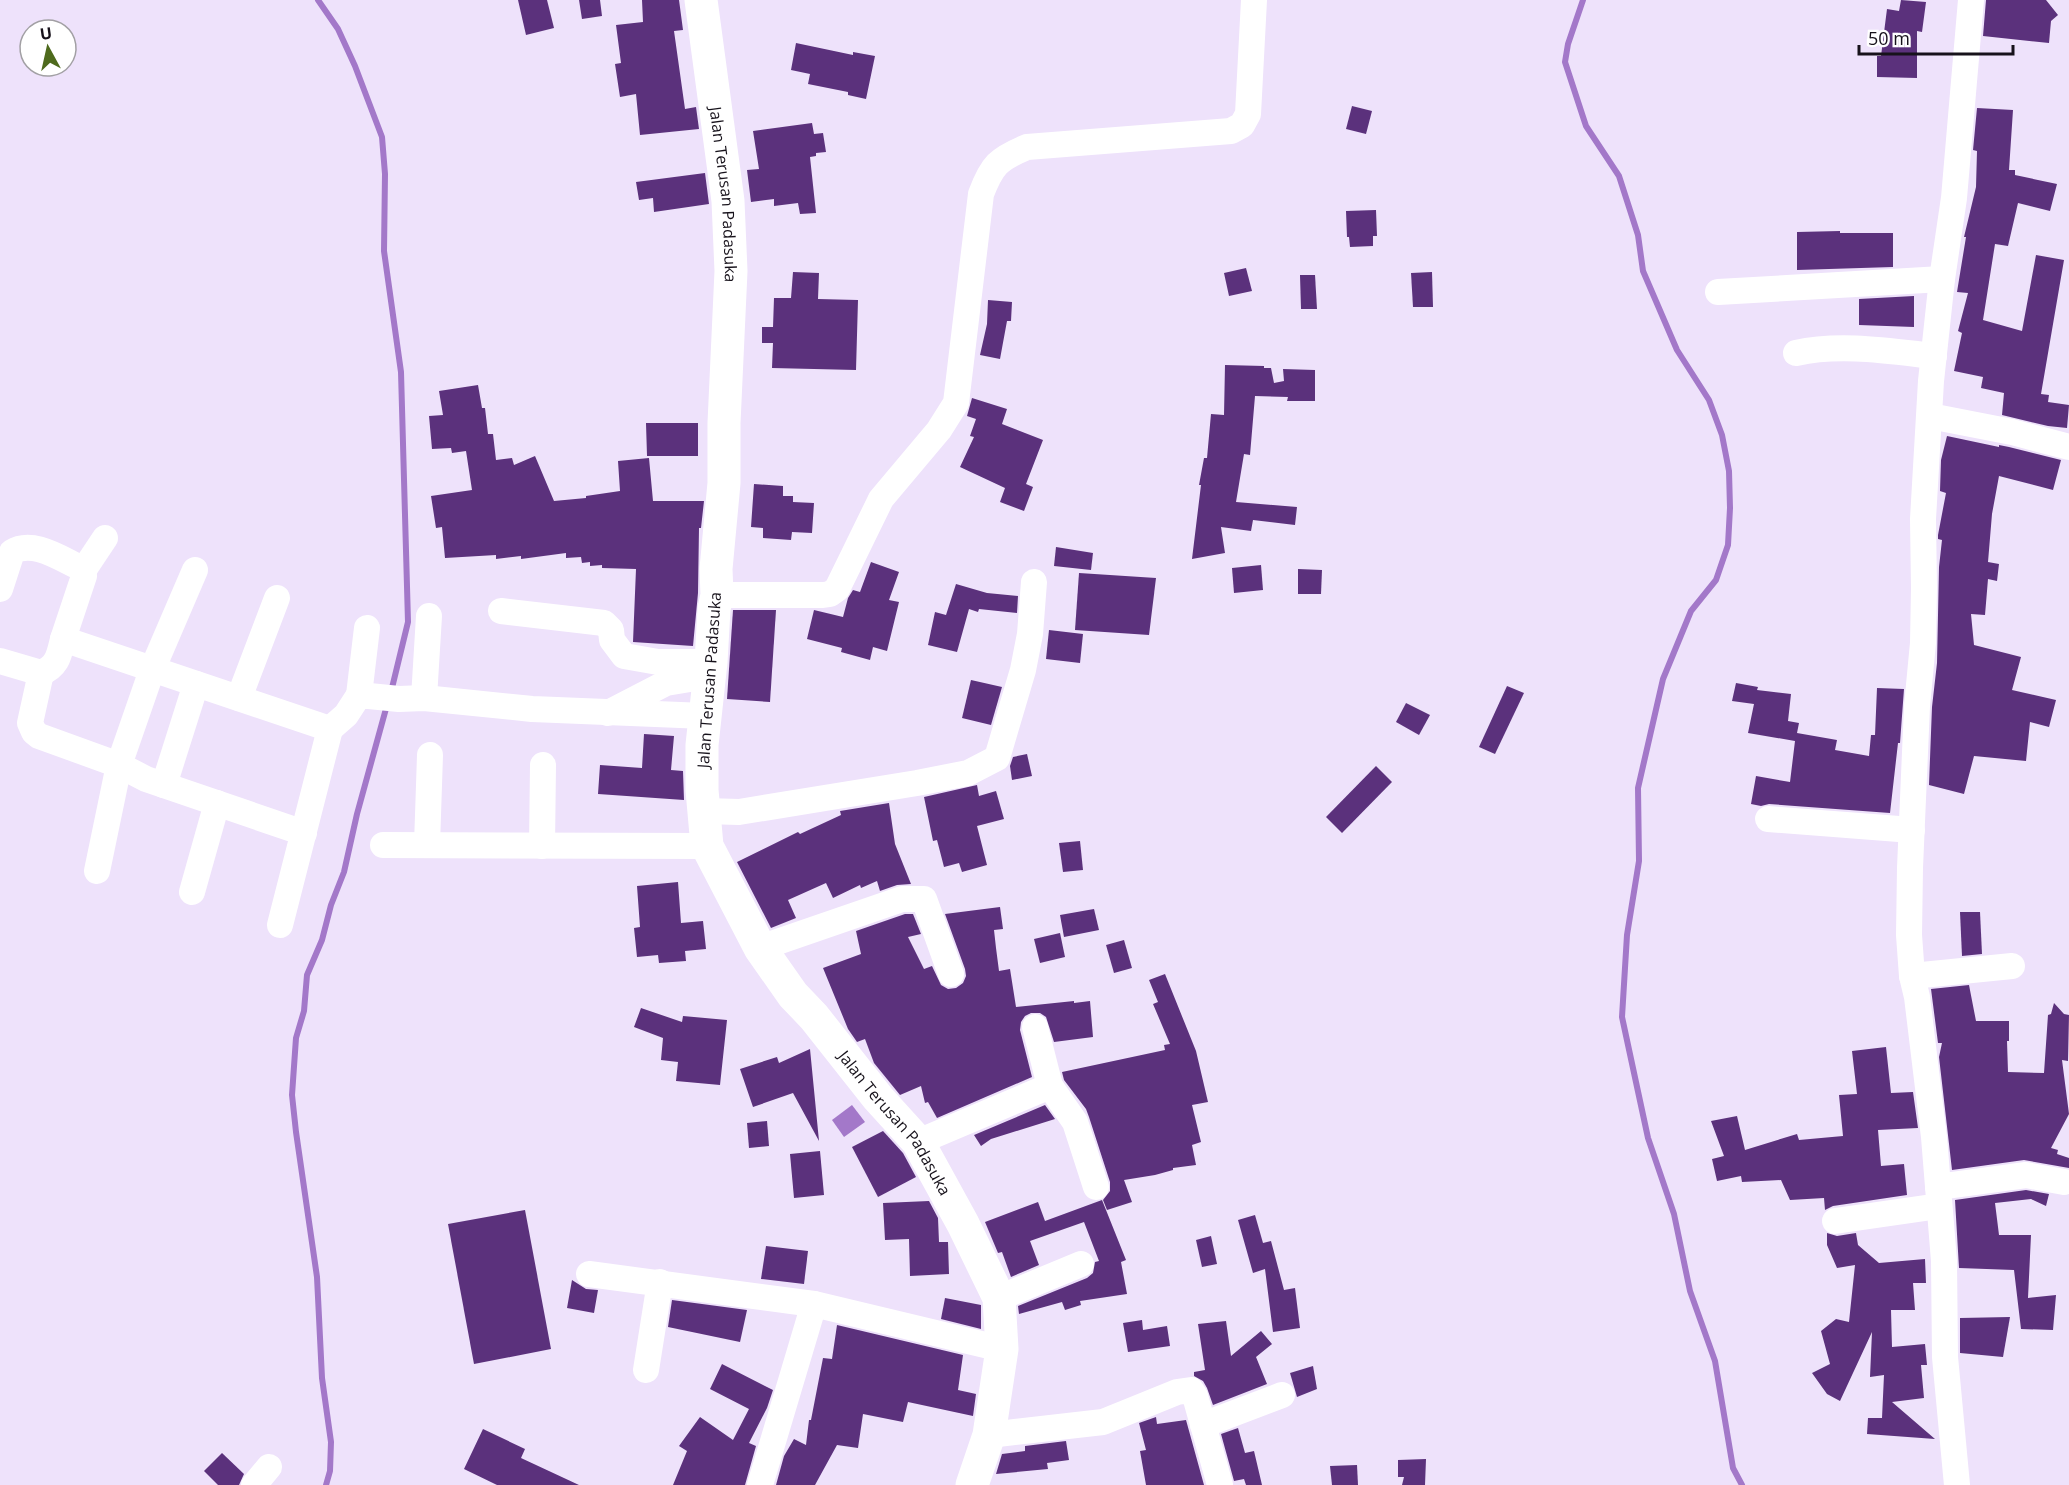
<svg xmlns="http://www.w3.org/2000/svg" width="2069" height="1485" font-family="'Open Sans',sans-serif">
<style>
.water{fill:#a378c9}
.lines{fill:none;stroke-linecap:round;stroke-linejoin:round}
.stream{stroke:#a378c9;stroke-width:6}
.building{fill:#5b317c}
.street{stroke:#fff;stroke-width:26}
.secondary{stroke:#fff;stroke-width:33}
.labels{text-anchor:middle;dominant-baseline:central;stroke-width:6;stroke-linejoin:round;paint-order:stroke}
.street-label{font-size:16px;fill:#17121b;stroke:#fff}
</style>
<rect width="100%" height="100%" fill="#eee2fb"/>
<!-- water -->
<polygon class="water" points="852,1105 865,1122 844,1137 832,1120"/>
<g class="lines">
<!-- stream -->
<g class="stream">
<polyline points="318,0 338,29 355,66 382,137 385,174 384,251 401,372 408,622 391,692"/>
<polyline points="1583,0 1568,44 1565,62 1586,126 1619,176 1638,235 1643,271 1677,350 1709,400 1722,435 1729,471 1730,508 1728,545 1716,580 1691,611 1663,679 1638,788 1639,861 1627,935 1622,1017 1648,1138 1674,1214 1690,1291 1715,1361 1733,1468 1742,1485"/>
<polyline points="326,1485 330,1471 331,1442 322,1378 317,1277 296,1132 292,1095 296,1038 304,1011 307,975 322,940 331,905 344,872 357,814 387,705"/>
</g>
</g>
<!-- building -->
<g class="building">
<polygon points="518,0 547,0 554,28 526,35"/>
<polygon points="579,0 600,0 602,16 582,19"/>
<polygon points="642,0 679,0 683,30 674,31 685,109 696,107 699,129 640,135 636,94 620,97 615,64 621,63 616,25 643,22"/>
<polygon points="1901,0 1926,2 1922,32 1917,31 1917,78 1877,77 1877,56 1881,56 1887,9 1899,11"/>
<polygon points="1986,0 2046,0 2058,15 2051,21 2049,43 1983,36"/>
<polygon points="796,43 853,55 853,52 875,56 866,99 848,95 848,92 808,84 810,74 791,70"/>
<polygon points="1352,106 1372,111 1366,134 1346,129"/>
<polygon points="1977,108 2013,110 2009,170 2015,170 2015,175 2057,184 2050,211 2018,203 2008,246 1995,244 1983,320 2022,331 2036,255 2064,260 2041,394 2049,395 2048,402 2069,405 2067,428 2048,426 2002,415 2004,393 1981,388 1983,377 1954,371 1962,333 1958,331 1968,293 1957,292 1966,237 1964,237 1976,187 1977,151 1973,150"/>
<polygon points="812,123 814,134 823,133 826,152 816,153 816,156 810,157 816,213 800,214 798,203 774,206 774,199 751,202 747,170 759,169 753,131"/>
<polygon points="705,173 709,204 654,212 653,198 639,200 636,182"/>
<polygon points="1376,210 1377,236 1373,236 1373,246 1350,247 1349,237 1347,237 1346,211"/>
<polygon points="1840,231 1840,233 1893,233 1893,267 1797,270 1797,232"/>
<polygon points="1246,268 1252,291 1229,296 1224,273"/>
<polygon points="793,272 819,273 818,299 858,300 856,370 772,368 773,343 762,343 762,327 773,327 774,298 791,298"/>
<polygon points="1432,272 1433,307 1413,307 1411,273"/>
<polygon points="1300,275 1315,275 1317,309 1301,309"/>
<polygon points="1914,296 1914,327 1859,325 1859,299"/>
<polygon points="988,300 1012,302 1011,321 1007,321 1000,359 980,355 987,324"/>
<polygon points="1225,365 1264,366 1264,368 1271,368 1274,383 1284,381 1283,369 1315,370 1315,401 1287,401 1288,397 1255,396 1250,455 1244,454 1236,502 1297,507 1295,525 1253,520 1251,531 1221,527 1225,553 1192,559 1201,485 1199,485 1204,458 1207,458 1211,414 1224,415"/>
<polygon points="478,385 482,408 485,408 488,434 493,434 496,460 512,458 514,465 535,456 554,501 586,498 586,496 620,491 618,461 649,458 653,501 704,501 701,528 699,528 698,593 693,646 633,642 636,569 602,568 602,565 590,566 590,562 582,563 581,557 566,558 566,553 521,559 521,556 496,559 496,555 445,558 442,527 436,528 431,496 472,490 466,451 452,453 451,448 432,449 429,416 443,415 439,391"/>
<polygon points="972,398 1007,409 1002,424 1043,440 1026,484 1033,487 1024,511 1000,502 1005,488 960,467 974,437 970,436 976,419 967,416"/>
<polygon points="646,423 698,423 698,456 647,456"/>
<polygon points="1947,436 1999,447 1999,445 2009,447 2061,460 2053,490 1999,476 1992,514 1988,562 1999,564 1997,581 1988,579 1985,615 1971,614 1974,645 2021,657 2012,690 2056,700 2049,727 2030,722 2026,761 1974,756 1964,794 1929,785 1932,707 1937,663 1939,567 1942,540 1938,539 1938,535 1946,493 1940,491 1941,460"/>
<polygon points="754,484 783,486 783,496 793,496 793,502 814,503 812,533 792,532 791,540 763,538 763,528 751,527"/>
<polygon points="1056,547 1093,553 1091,570 1054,566"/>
<polygon points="871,562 899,572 889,600 899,602 887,651 873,647 870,660 841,652 842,648 807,639 814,610 843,617 848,598 853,590 860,592"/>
<polygon points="1261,565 1263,590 1234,593 1232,568"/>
<polygon points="1298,569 1322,570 1321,594 1298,594"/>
<polygon points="1079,573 1156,578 1149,635 1075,630"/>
<polygon points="956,584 987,593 1018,596 1017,613 979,609 978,612 969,609 957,652 928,645 935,612 946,615"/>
<polygon points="733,610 776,610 770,702 727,699"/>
<polygon points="1049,630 1083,634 1080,663 1046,659"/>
<polygon points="971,680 1002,687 991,725 962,718"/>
<polygon points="1736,683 1758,687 1757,690 1791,694 1788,721 1799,723 1797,733 1837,740 1835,750 1869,756 1871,735 1875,735 1877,688 1904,689 1900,743 1898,743 1890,813 1769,804 1761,806 1751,804 1756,776 1790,782 1795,741 1748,733 1754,704 1732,701"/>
<polygon points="1507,686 1524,693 1495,754 1479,747"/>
<polygon points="1406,703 1430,715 1419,735 1396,722"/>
<polygon points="644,734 674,736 671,770 683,771 684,800 598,794 600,765 642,768"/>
<polygon points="1027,754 1032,776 1012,780 1010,766 1013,757"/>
<polygon points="1376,766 1392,782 1342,833 1326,817"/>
<polygon points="977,785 979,796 996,791 1004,819 977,826 987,865 962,872 959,863 944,867 937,840 933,841 924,797"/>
<polygon points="889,803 895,844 911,884 897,885 880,891 877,881 861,888 860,885 833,898 826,883 788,900 796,918 771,928 737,862 798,832 800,834 841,815 840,811"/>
<polygon points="1080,841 1083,870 1063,872 1059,843"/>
<polygon points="678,882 681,923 703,921 706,949 685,951 686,961 659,963 658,955 637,957 634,928 640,927 637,886"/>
<polygon points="1000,907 1003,929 994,930 996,948 999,971 1010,969 1016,1007 1074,1001 1074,1003 1090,1001 1093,1037 1054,1042 1046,1017 1040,1013 1031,1013 1025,1016 1021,1022 1020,1030 1032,1077 937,1118 928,1102 925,1103 921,1086 900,1095 874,1063 865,1039 857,1042 848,1029 823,968 861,954 856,931 905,914 913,914 921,934 908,937 924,969 932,966 941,985 948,989 956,988 963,983 966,976 965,969 945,914"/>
<polygon points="1094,909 1099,930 1064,937 1060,915"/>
<polygon points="1960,912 1980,912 1982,954 1962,956"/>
<polygon points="1060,933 1065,957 1040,963 1034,939"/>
<polygon points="1124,940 1132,968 1114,973 1106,945"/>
<polygon points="1165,974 1196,1051 1208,1102 1192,1105 1201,1142 1192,1145 1196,1165 1173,1168 1173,1170 1155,1175 1124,1180 1132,1202 1107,1210 1103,1200 1110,1191 1110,1182 1089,1117 1086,1109 1064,1080 1062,1072 1165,1050 1164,1045 1170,1044 1153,1004 1158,1002 1149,980"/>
<polygon points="1969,985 1976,1021 2009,1021 2009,1041 2007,1041 2008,1072 2044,1073 2048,1015 2051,1014 2054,1003 2064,1014 2069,1015 2068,1061 2062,1060 2069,1114 2051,1148 2058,1150 2057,1154 2069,1158 2069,1168 2024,1160 1952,1170 1939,1057 1942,1043 1938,1043 1931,989"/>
<polygon points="641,1008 682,1022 683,1016 727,1020 720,1085 676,1081 678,1062 661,1060 663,1038 634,1027"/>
<polygon points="1886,1047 1891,1093 1913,1092 1918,1128 1878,1130 1881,1166 1904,1164 1907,1195 1833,1206 1825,1210 1824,1198 1790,1200 1781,1180 1742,1182 1741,1176 1717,1181 1712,1159 1724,1156 1711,1121 1737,1116 1745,1150 1797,1134 1799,1140 1843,1136 1839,1095 1857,1094 1852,1051"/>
<polygon points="810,1049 819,1141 793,1093 753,1107 740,1069 777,1057 779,1063"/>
<polygon points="1045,1105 1055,1119 991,1139 981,1146 974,1135"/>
<polygon points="767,1121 769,1146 749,1148 747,1123"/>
<polygon points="883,1131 903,1153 916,1177 878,1197 852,1147"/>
<polygon points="820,1151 824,1195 794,1198 790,1154"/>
<polygon points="2026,1190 2049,1194 2046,1206 2031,1199 1995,1203 1999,1235 2031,1235 2028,1298 2056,1295 2053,1330 2021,1329 2014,1270 1959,1268 1955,1200"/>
<polygon points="1102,1200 1126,1260 1121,1262 1127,1294 1080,1301 1081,1305 1065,1310 1062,1302 1019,1314 1018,1306 1087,1278 1093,1273 1095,1262 1099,1261 1084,1222 1030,1241 1039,1265 1011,1277 1002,1252 998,1253 985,1222 1038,1202 1045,1221"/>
<polygon points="929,1201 938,1218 939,1242 948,1242 949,1274 910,1276 909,1239 885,1240 883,1203"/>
<polygon points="525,1210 551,1349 474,1364 448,1224"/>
<polygon points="1255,1215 1263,1243 1271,1241 1284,1290 1295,1288 1300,1328 1273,1332 1265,1269 1253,1273 1238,1220"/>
<polygon points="1827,1233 1837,1236 1856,1233 1858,1245 1879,1263 1925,1259 1926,1283 1913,1283 1915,1310 1891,1310 1892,1347 1925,1344 1927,1365 1921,1365 1924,1398 1892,1402 1935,1439 1867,1434 1868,1418 1882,1418 1884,1375 1870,1377 1872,1332 1840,1401 1827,1394 1812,1373 1830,1364 1821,1331 1836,1319 1849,1322 1855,1265 1837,1268 1827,1245"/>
<polygon points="1211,1236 1217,1264 1202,1267 1196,1240"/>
<polygon points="766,1246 808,1251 804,1284 761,1279"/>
<polygon points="572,1280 586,1289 598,1290 594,1313 567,1308"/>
<polygon points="945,1298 981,1305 981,1329 941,1319"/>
<polygon points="672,1300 747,1310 740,1342 668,1327"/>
<polygon points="2010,1317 2003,1357 1960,1353 1960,1318"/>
<polygon points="1142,1320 1143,1330 1167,1326 1170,1346 1128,1352 1123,1323"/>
<polygon points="1226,1321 1231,1356 1261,1331 1272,1344 1256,1357 1267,1384 1213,1405 1207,1388 1203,1381 1194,1376 1194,1372 1205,1370 1198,1324"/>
<polygon points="837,1325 963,1355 958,1390 976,1394 973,1416 908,1402 903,1422 863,1414 858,1448 837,1445 815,1485 776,1485 784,1456 794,1439 806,1445 809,1420 811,1420 823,1358 832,1359"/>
<polygon points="722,1364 773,1390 767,1408 749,1443 756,1446 745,1485 673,1485 687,1451 679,1446 700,1417 733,1440 749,1409 710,1389"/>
<polygon points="1313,1366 1317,1389 1297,1397 1290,1373"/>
<polygon points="1156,1417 1157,1424 1186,1420 1204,1485 1146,1485 1140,1451 1146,1450 1139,1423"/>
<polygon points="1238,1428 1245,1453 1254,1451 1262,1485 1246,1485 1244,1479 1234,1481 1221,1434"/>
<polygon points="483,1429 525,1449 521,1458 579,1485 497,1485 464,1469"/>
<polygon points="1066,1441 1069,1460 1047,1463 1048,1469 996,1474 1002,1454 1025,1451 1025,1446"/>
<polygon points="222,1453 244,1474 239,1485 218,1485 204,1471"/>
<polygon points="1426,1459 1425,1485 1402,1485 1404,1477 1398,1477 1398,1460"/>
<polygon points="1357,1465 1358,1485 1332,1485 1330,1466"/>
</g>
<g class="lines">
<!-- street -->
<g class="street">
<polyline points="1718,292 1942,279"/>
<path d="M1796,353C1840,343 1889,351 1934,356"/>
<polyline points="1930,416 2012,432 2069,447"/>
<polyline points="83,571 105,538"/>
<path d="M0,589L12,552C33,539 61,559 81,568L84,576L63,639L330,729L280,925"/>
<path d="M717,595H823L830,594L837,589L881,499L939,430L956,403L981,194C992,165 998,159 1027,147L1231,131L1242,125L1248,114L1254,0"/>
<polyline points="501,611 604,623 611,630 612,640 624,656 658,662 711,662"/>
<path d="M0,661L41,673C58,666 59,655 63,639"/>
<polyline points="41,673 30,723 34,732 39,736 119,765 146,779 304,833"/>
<polyline points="359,695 367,628"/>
<polyline points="239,698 277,598"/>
<polyline points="424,698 429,616"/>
<polyline points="608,713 666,683 708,676"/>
<polyline points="330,729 346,715 359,695 399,699 424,698 532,709 705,716"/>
<polyline points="164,785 196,684"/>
<polyline points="705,811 739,812 917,783 968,773 997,758 1023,670 1030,634 1034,582"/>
<polyline points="1768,819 1912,830"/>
<polyline points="383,845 707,846"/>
<polyline points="427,845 430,755"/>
<polyline points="542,846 543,765"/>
<polyline points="97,871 119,765 152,670 195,570"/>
<polyline points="192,892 217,803"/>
<polyline points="760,948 902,899 924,899 951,974"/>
<polyline points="1912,976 2012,966"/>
<polyline points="1035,1027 1050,1086"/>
<polyline points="918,1142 1050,1086 1075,1122 1096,1187"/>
<polyline points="1938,1187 2026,1175 2064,1182"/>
<polyline points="1835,1221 1939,1206"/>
<polyline points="589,1274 814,1304 1002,1349"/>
<polyline points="999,1298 1081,1264"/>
<polyline points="646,1370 660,1282"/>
<polyline points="1203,1425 1282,1395"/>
<polyline points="989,1435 1103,1422 1177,1392 1191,1390 1195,1396 1220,1485"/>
<polyline points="254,1485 269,1467"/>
<polyline points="760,1485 814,1304"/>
<polyline points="1957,1485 1945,1357 1944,1261 1934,1137 1917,997 1912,976 1909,935 1910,868 1917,706 1923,643 1924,588 1923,519 1931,381 1942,279 1954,198 1971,0"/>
</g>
<!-- secondary -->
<path class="secondary" id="s1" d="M701,0L728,201L731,271L724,423V483L716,569L717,595L714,609L711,662L702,745V790L707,846L760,948L793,995L814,1017L878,1098L918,1142L963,1224L999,1298L1002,1349L989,1435L972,1485"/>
</g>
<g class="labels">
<!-- street labels -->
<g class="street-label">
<text stroke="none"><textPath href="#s1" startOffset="196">Jalan Terusan Padasuka</textPath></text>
<text transform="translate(709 680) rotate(-86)">Jalan Terusan Padasuka</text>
<text stroke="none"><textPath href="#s1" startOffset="1186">Jalan Terusan Padasuka</textPath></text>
</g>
</g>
<!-- north arrow -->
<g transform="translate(48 48) rotate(352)"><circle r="28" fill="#ffffff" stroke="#a2a0a4" stroke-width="1.5"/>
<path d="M0-4.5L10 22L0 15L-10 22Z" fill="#4e6a1d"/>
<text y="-9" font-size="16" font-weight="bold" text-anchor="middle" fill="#17121b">U</text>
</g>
<!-- scale -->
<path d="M1859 45v9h154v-9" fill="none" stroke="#17121b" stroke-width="3"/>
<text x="1868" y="45" font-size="18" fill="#17121b" stroke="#ffffff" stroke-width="4.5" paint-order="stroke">50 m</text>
</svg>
